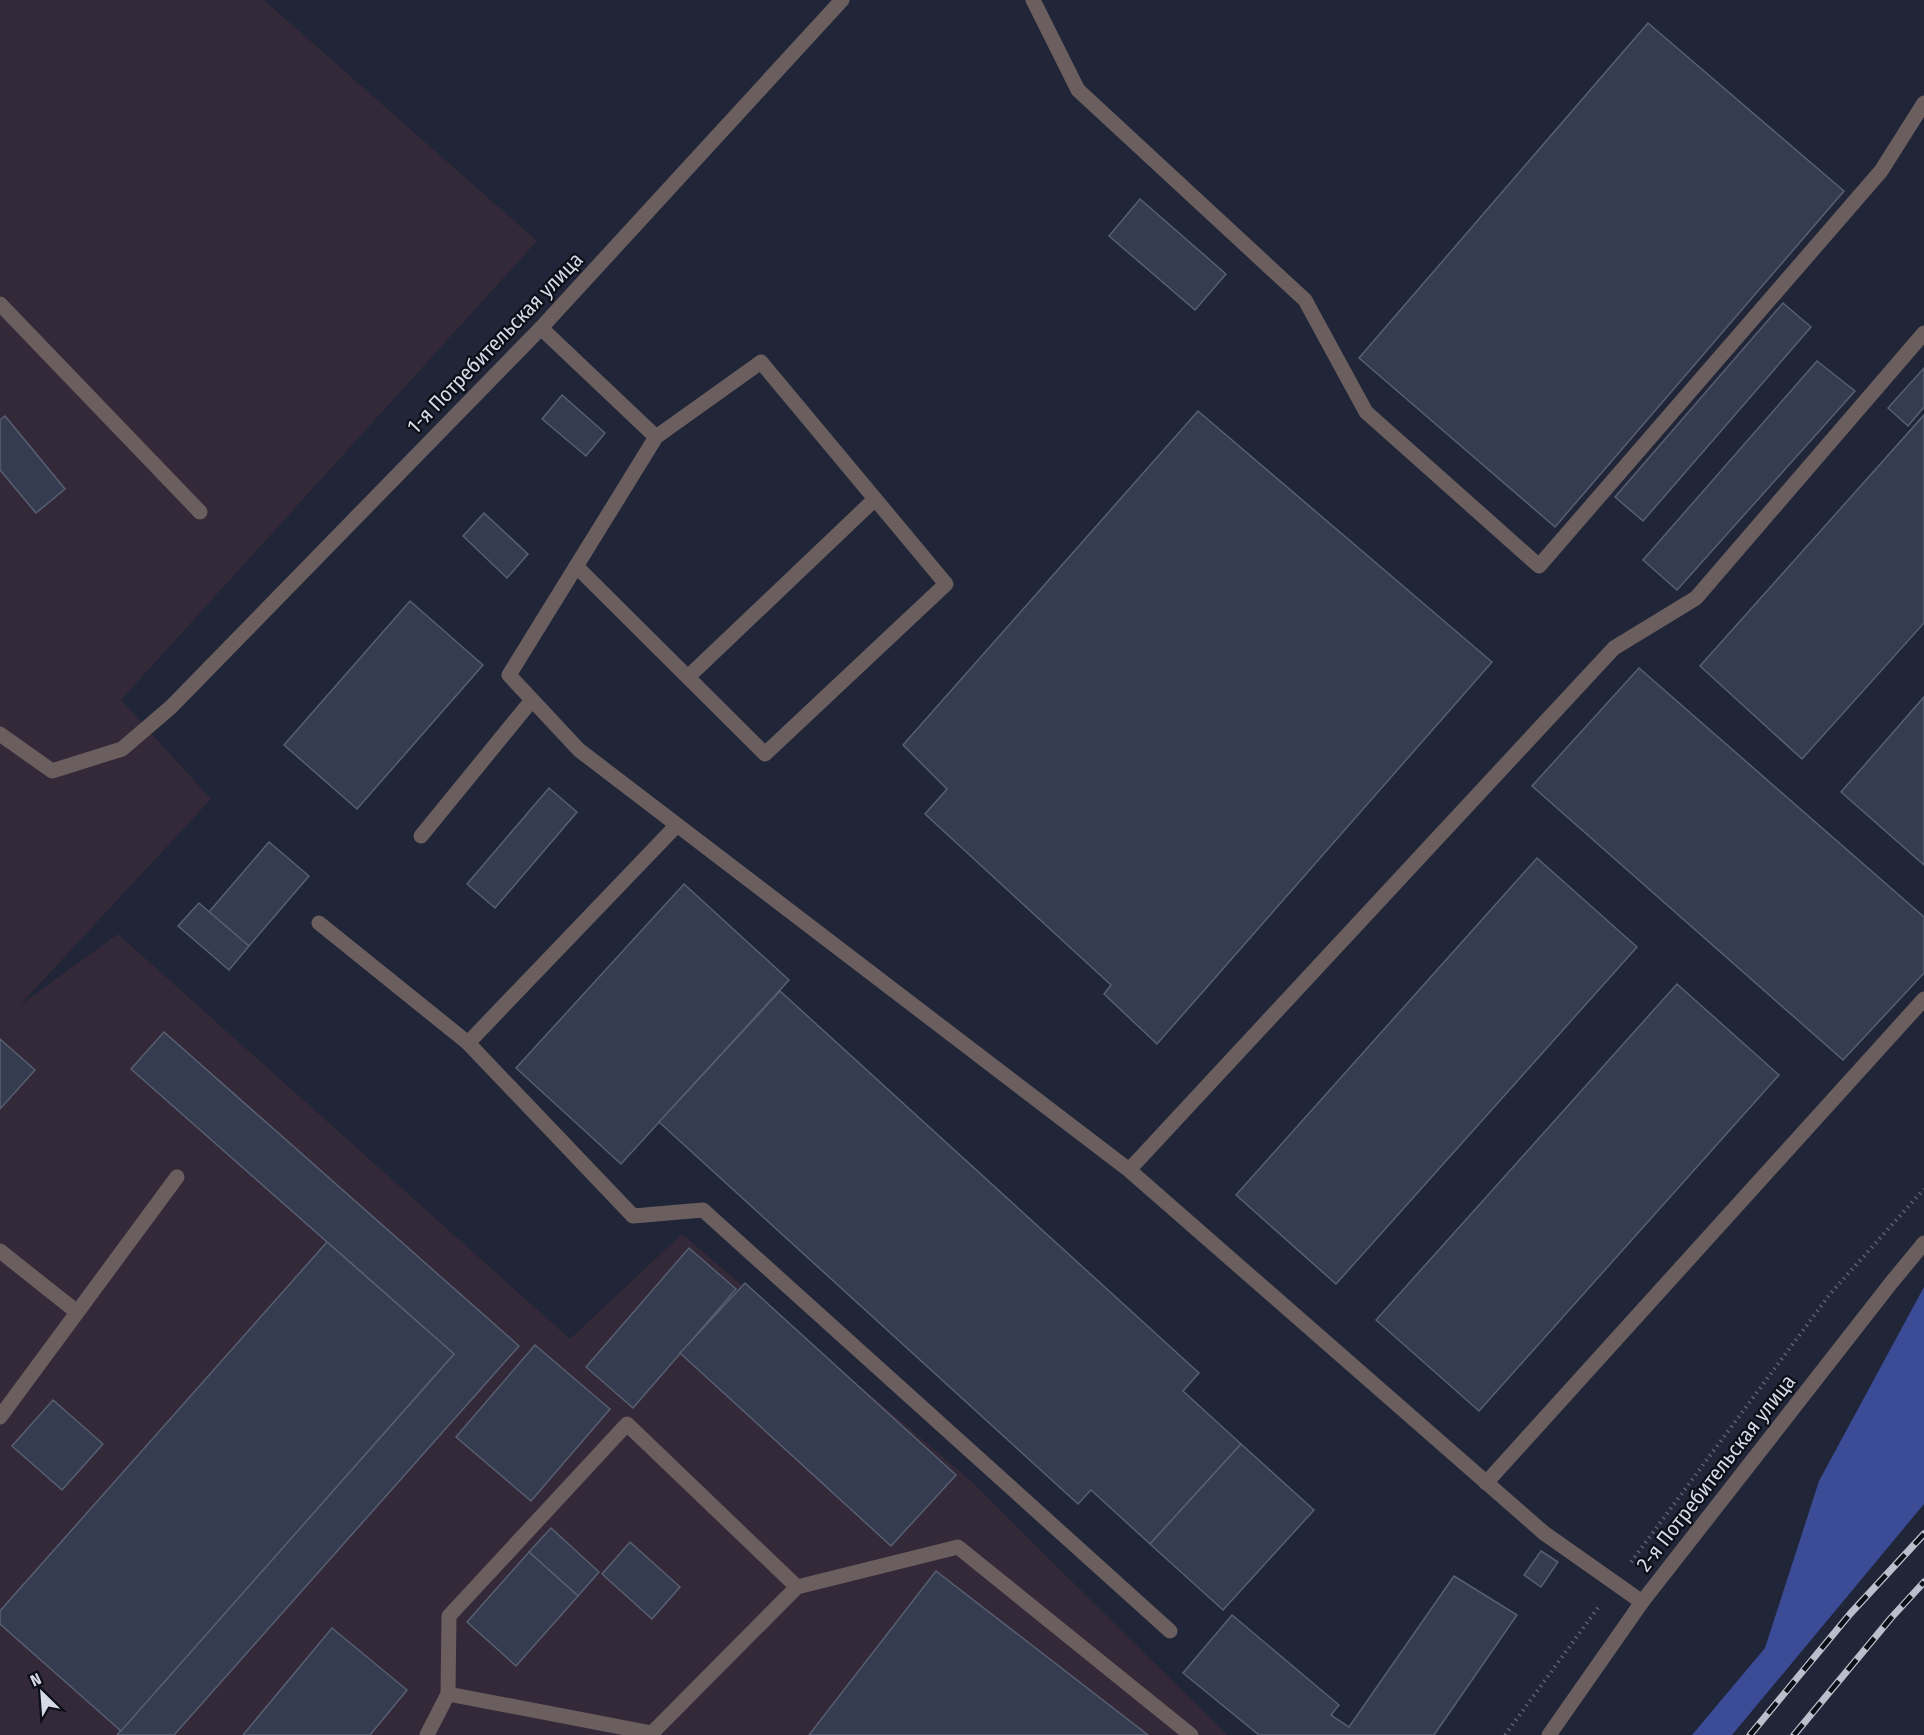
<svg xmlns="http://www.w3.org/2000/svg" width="1924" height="1735" font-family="'Fira Sans Condensed',sans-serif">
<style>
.industrial{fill:#332938}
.forest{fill:#3b4b96}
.building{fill:#363c4f;stroke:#585f73;stroke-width:1.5}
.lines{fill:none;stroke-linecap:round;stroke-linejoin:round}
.path{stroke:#5c6171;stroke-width:4;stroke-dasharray:1.5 4.5;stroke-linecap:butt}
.minor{stroke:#6a5e5f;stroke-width:15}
.rail-casing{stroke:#bbbfcc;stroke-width:7}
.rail{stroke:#0c0f17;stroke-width:4.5;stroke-dasharray:14;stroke-linecap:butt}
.labels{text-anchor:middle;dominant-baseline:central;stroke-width:4.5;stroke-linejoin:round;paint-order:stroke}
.street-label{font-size:21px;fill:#d6dae6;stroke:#0c0f17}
</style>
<rect width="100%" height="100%" fill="#202537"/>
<!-- industrial -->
<polygon class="industrial" points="0,0 264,0 537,241 121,700 211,799 20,1005 118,934 570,1339 682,1234 971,1481 1227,1735 0,1735"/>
<!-- forest -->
<polygon class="forest" points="1924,1287 1924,1504 1732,1735 1692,1735 1765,1648 1819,1481"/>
<!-- building -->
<g class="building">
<polygon points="1648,23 1844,191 1555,527 1359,358"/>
<polygon points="1140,199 1226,274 1195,310 1109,236"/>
<polygon points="1783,303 1811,327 1643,521 1615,497"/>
<polygon points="1817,361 1855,391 1677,590 1643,560"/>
<polygon points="1924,368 1924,407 1908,426 1888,408"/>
<polygon points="562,395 605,433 586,456 542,419"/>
<polygon points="1198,411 1492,662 1157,1044 1104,994 1111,985 925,814 947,789 903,745"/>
<polygon points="1924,415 1924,623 1802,759 1700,666"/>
<polygon points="5,416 65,489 36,513 0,470 0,420"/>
<polygon points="484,513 528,554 507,578 463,536"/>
<polygon points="410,601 483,665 357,809 284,745"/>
<polygon points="1639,668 1924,917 1924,973 1843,1060 1532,786"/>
<polygon points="1924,697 1924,865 1841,792"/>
<polygon points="549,788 577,812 495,908 467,884"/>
<polygon points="269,842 309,876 249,946 209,912"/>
<polygon points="1537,858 1637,947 1336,1284 1236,1195"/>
<polygon points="684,884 789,980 621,1164 516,1068"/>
<polygon points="199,903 249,946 229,970 178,926"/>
<polygon points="1677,984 1779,1075 1479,1411 1376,1320"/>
<polygon points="780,991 1199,1373 1183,1391 1241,1444 1150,1544 1091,1490 1078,1504 659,1122"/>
<polygon points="164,1032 519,1346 174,1735 117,1735 454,1354 131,1069"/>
<polygon points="0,1039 35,1070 0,1109"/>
<polygon points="327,1242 454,1354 121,1731 0,1624 0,1611"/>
<polygon points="689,1248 736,1289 633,1408 586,1367"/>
<polygon points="745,1283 956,1475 891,1546 680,1353"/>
<polygon points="535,1345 610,1409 531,1501 456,1437"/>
<polygon points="53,1400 103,1444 62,1490 12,1446"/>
<polygon points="1241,1444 1314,1510 1223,1610 1150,1544"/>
<polygon points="551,1528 599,1572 578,1596 529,1552"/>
<polygon points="630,1542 680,1587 652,1619 602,1574"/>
<polygon points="1541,1551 1558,1562 1541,1587 1524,1575"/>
<polygon points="529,1552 578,1596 516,1666 467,1622"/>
<polygon points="936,1571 1148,1735 809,1735"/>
<polygon points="1454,1576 1517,1615 1434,1735 1259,1735 1183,1673 1232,1615 1339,1705 1331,1715 1349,1727"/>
<polygon points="332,1628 407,1690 370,1735 243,1735"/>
</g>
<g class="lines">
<!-- path -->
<g class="path">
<polyline points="1631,1562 1830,1294 1924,1189"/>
<polyline points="1505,1735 1600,1605"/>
</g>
<!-- minor -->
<g class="minor">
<polyline points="1033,0 1078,90 1305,300 1366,412 1539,566 1881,171 1924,103"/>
<polyline points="0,304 200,512"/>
<polyline points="541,328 656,437 509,675 579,750 1129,1170 1544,1533 1642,1602"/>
<polyline points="576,566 765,754 946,584 761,362 656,437"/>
<polyline points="688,677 875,499"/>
<polyline points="0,734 52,771 122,749 171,707 541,328 842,0"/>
<polyline points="421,836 532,700"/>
<polyline points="319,923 468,1043 633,1216 703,1210 1170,1631"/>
<polyline points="468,1043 677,825"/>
<polyline points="1129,1170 1614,648 1696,598 1924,333"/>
<polyline points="0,1251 77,1312"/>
<polyline points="0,1417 177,1177"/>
<polyline points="1486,1483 1924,999"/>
<polyline points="448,1694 652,1733"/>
<polyline points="427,1735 448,1694 449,1616 627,1424 797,1587"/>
<polyline points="650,1735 797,1587 958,1547 1191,1735"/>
<polyline points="1549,1735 1642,1602 1891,1283 1924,1243"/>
</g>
<defs>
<g id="rail">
<polyline points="1750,1735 1850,1614 1924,1534"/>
<polyline points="1794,1735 1891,1618 1924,1582"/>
</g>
</defs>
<!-- rail casing -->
<use href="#rail" class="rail-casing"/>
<!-- rail -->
<use href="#rail" class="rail"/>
</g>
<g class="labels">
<!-- street labels -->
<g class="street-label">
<text transform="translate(495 343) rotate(-46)">1-я Потребительская улица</text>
<text transform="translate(1716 1473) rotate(-52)">2-я Потребительская улица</text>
</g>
</g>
<!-- north arrow -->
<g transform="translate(42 1693) rotate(335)" stroke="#0c0f17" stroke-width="4.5" paint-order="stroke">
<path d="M0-4.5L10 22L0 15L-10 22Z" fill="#d6dae6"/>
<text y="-9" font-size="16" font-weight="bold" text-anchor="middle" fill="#d6dae6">N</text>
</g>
</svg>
